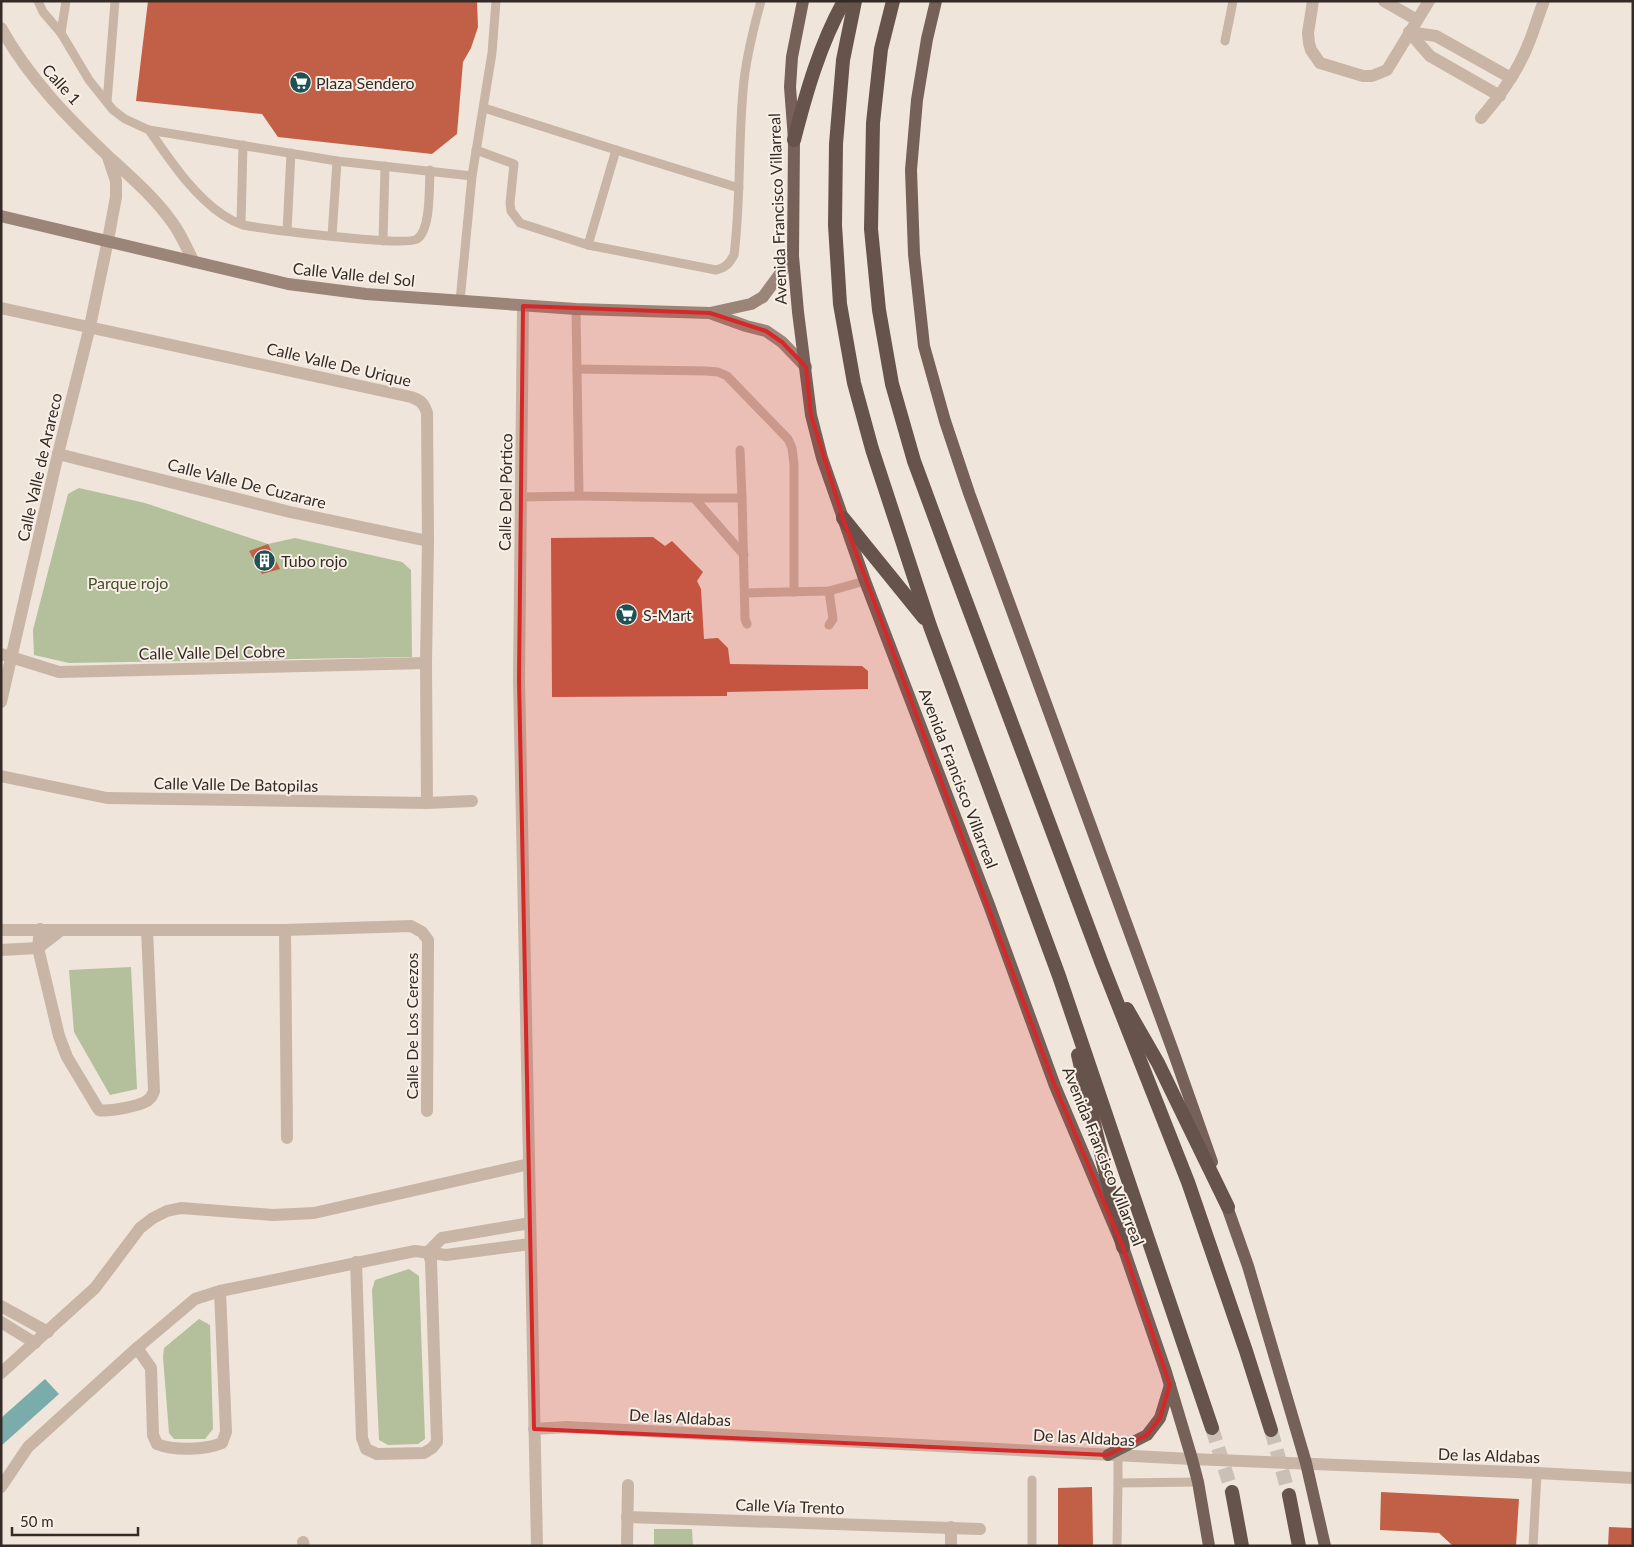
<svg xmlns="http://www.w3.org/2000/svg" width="1634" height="1547" font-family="Lato,sans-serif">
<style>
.green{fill:#b4bf9b}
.water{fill:#7aacac}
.building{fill:#c16047}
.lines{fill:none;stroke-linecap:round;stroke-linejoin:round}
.trunk-tunnel{stroke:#cac0b6;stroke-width:14;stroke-dasharray:14 7;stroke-linecap:butt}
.service{stroke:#c8b5a6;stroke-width:9}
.minor{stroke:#c8b5a6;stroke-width:12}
.tertiary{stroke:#c8b5a6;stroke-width:12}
.secondary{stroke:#9b8478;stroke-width:12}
.primary{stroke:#766159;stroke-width:12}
.trunk{stroke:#66534c;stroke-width:14}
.marked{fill:#d62828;fill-opacity:0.2;stroke:#d62828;stroke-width:4;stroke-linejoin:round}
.labels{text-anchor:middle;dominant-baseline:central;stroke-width:4;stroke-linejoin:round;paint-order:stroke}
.poi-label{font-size:16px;fill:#342b27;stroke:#f8efe6;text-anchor:start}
.street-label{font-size:16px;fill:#342b27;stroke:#f8efe6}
.park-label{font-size:16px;fill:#45512c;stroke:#f8efe6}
</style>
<rect width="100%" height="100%" fill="#f0e5da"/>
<!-- green -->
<g class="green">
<polygon points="79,488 145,503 268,544 295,538 402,562 411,570 412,657 69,663 34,655 33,630 68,494"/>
<polygon points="131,967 137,1089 110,1095 74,1032 69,970"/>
<polygon points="409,1269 419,1276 425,1439 418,1444 388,1445 379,1440 372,1290 375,1280"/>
<polygon points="199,1319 210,1325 213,1429 205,1439 174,1439 169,1433 163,1357 164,1348"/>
<polygon points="654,1529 692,1529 693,1546 654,1546"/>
</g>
<!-- water -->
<polygon class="water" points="45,1379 59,1394 1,1446 1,1418"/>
<!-- building -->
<g class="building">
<polygon points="148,1 477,1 478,27 471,48 463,62 457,134 432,154 278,137 262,114 136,101"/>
<polygon points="653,537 665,546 672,541 703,572 697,581 701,589 704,639 718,638 728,648 730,664 862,666 868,671 868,689 727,692 727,696 552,697 551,538"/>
<polygon points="268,544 280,569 262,574 249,551"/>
<polygon points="1092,1487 1093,1546 1058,1546 1058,1488"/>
<polygon points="1381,1492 1519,1499 1516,1546 1453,1546 1439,1533 1380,1530"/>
<polygon points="1609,1527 1633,1528 1633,1546 1608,1546"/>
</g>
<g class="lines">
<!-- trunk-tunnel -->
<g class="trunk-tunnel">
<polyline points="1212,1428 1232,1492"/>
<polyline points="1271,1430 1289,1495"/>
</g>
<!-- service -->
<g class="service">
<polyline points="38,1 43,12 61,33"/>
<polyline points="66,1 61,33 89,80 113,110 125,119 149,130 337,161 472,176"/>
<polyline points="1225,41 1233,1"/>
<polyline points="107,102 115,1"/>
<polyline points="484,108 616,150"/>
<path d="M149,130C170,160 192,194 223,215C229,219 237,223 243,225C265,229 404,247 417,239C431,230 429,187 430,170"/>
<path d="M476,150L514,164L510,203L511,211L520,223L588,245L716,270C725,268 729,264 734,255C741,201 738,146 743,91C745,61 753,30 761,1"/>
<polyline points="241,224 243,145"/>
<polyline points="287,231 291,153"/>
<polyline points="332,236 337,161"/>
<polyline points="383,241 385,166"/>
<polyline points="588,245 616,150 739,188"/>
<polyline points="460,301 472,176 492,53 496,1"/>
<polyline points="576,309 579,496 694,498 742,498 740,450"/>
<polyline points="577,369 706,371 718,372 727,376 788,439 792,448 794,464 794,592"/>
<polyline points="522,497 579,496"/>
<polyline points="694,498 744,555"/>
<polyline points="742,498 745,619 747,624"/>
<polyline points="829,591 833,619 829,625"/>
<polyline points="745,593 829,591 865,581"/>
<polyline points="1118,1483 1118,1455"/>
<polyline points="1032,1546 1032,1480"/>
<polyline points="1117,1546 1118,1483 1198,1482"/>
<polyline points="1533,1546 1537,1473"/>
</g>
<!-- minor -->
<g class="minor">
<polyline points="1313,1 1308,33 1309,43 1311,50 1320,63 1363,76 1372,76 1387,70 1429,1"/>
<polyline points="1384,1 1417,20"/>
<polyline points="1409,32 1436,36 1511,78"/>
<polyline points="1409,32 1430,56 1500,96"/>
<path d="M1481,118C1500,96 1517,73 1528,45C1534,31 1538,16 1544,1"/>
<path d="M1,308L411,397C420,400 424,403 427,413L428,541L426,663L427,803"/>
<polyline points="58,454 290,512 428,541"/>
<polyline points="1,654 59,672 426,663"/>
<polyline points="1,702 58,454 90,326 108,240"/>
<polyline points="1,776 107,798 427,803 472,801"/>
<path d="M40,929L38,948L59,1036L67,1057L97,1107L99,1110C109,1112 139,1106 147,1101C151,1098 153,1095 154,1091L147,930"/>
<polyline points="1,930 285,930 411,926 422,932 428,940 427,1111"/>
<polyline points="285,930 287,1138"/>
<polyline points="1,950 38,948 60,931"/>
<polyline points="428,1252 442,1238 530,1223"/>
<polyline points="356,1262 362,1438 366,1449 377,1454 424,1453 432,1448 437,1442 431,1261 428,1252"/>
<polyline points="1,1306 48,1332"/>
<polyline points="1,1322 35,1343"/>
<path d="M137,1348L151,1368L153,1435L157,1444C174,1451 205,1450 222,1443L226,1432L220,1291"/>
<polyline points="1,1373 95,1288 140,1228 153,1218 167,1211 181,1208 273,1215 314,1213 529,1164"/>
<polyline points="1,1487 28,1447 137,1348 195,1299 220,1291 415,1251 446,1255 530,1244"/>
<polyline points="627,1517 980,1529"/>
<polyline points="303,1542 304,1546"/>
<polyline points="627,1546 628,1485"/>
<polyline points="951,1546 951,1527"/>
</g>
<!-- tertiary -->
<g class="tertiary">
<path d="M1,28C28,77 68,118 108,156C131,177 154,197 172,222C181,234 187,249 194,262"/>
<polyline points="108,157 116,181 116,197 108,240"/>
<polyline points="523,306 519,679 537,1546"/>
<polyline points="534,1429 567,1427 1192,1459 1537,1473 1633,1478"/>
</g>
<!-- secondary -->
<g class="secondary">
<polyline points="1,216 288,284 366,294 576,309 710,313 751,304 763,297 793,256"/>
<polyline points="710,313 746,326 766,331 782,342 806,367"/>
</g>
<!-- primary -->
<g class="primary">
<polyline points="803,1 792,57 790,87 794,140 793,256 798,312 811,415 822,458 865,581 989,905 1055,1086 1123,1247 1166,1372 1192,1459 1198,1482 1209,1546"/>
<polyline points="936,1 927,39 917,100 911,170 914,254 924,346 945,421 969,493 1173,1051 1212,1162"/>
<polyline points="1224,1198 1248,1266 1306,1463 1325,1546"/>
<polyline points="1108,1455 1147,1435 1160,1418 1170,1385"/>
</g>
<!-- trunk -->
<g class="trunk">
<polyline points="855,1 843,60 836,144 835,225 840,304 854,383 872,449 930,626 1059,976 1212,1428"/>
<polyline points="893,1 881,49 873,123 871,229 879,310 892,384 914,461 949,556 1102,964 1188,1182 1246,1351 1271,1430"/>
<path d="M794,140C806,93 820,44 844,1"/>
<polyline points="843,518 924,618"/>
<polyline points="1127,1009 1158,1063 1228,1207"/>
<polyline points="1078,1055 1123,1247"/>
<polyline points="1232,1492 1242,1546"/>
<polyline points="1289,1495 1299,1546"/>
</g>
</g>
<!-- marked area -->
<path class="marked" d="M523,306L710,313L766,331L782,342L806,367L811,415L843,518L1055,1086L1123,1247L1170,1385L1160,1418L1147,1435L1108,1455L534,1429L519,679Z"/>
<!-- icons -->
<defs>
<symbol id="supermarket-disc" viewBox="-11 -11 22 22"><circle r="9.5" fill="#1e5254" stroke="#f8efe6"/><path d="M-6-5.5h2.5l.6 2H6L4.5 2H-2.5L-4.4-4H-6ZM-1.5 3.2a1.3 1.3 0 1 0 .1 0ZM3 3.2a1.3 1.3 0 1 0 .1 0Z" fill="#fff"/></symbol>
<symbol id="building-disc" viewBox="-11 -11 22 22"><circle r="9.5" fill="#1e5254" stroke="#f8efe6"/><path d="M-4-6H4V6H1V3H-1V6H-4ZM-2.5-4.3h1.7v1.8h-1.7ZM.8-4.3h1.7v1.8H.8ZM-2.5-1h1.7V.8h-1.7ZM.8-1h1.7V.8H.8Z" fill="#fff"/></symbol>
</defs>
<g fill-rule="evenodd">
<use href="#supermarket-disc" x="288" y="70" width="25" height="25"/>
<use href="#building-disc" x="252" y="548" width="25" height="25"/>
<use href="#supermarket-disc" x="614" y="602" width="25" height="25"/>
</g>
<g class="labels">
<!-- poi labels -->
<g class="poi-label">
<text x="316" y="82">Plaza Sendero</text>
<text x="281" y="560">Tubo rojo</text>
<text x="643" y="614">S-Mart</text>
</g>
<!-- street labels -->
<g class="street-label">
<text transform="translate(62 84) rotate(48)">Calle 1</text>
<text transform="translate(777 209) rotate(-92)">Avenida Francisco Villarreal</text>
<text transform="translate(354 274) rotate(6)">Calle Valle del Sol</text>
<text transform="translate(339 364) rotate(13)">Calle Valle De Urique</text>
<text transform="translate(39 467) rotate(-77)">Calle Valle de Arareco</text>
<text transform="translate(247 483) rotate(14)">Calle Valle De Cuzarare</text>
<text transform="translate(505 492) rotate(-89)">Calle Del Pórtico</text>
<text transform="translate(212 652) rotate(-1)">Calle Valle Del Cobre</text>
<text transform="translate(959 778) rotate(69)">Avenida Francisco Villarreal</text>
<text transform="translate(236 784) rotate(1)">Calle Valle De Batopilas</text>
<text transform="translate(411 1026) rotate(-90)">Calle De Los Cerezos</text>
<text transform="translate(1104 1156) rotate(68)">Avenida Francisco Villarreal</text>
<text transform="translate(680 1417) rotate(3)">De las Aldabas</text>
<text transform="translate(1084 1437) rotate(3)">De las Aldabas</text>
<text transform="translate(1489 1455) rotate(2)">De las Aldabas</text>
<text transform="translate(790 1506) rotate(2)">Calle Vía Trento</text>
</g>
<!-- park labels -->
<g class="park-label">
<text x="128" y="582">Parque rojo</text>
</g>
</g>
<!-- border -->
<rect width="1634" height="1547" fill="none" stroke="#342b27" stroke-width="5"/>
<!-- scale -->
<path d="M12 1527v8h126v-8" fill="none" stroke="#342b27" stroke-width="2.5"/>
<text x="20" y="1527" font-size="15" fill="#342b27" stroke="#f8efe6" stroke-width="4" paint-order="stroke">50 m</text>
</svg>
